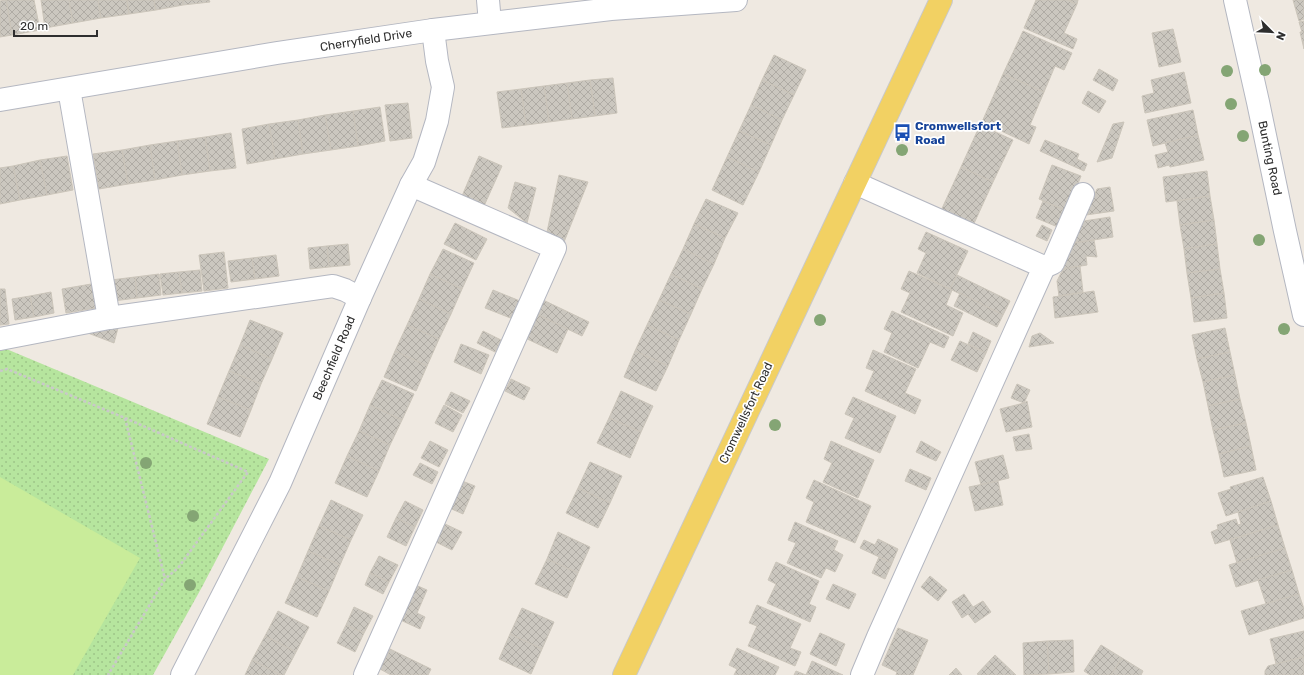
<svg xmlns="http://www.w3.org/2000/svg" width="1304" height="675" font-family="Rubik,sans-serif">
<style>
.park{fill:url(#park-dots)}
.pitch{fill:#c9ec9a}
.building{fill:url(#building-cross-hatch);stroke:#cbc5ba}
.lines{fill:none;stroke-linecap:round;stroke-linejoin:round}
.minor-casing{stroke:#b4b7c1;stroke-width:24}
.major-casing{stroke:#c9c9c9;stroke-width:24}
.path{stroke:#c9c9c9;stroke-width:2.5;stroke-dasharray:3 2;stroke-linecap:butt}
.minor{stroke:#fff;stroke-width:22}
.major{stroke:#f2d163;stroke-width:22}
.tree{fill:#84a574}
.labels{text-anchor:middle;dominant-baseline:central;stroke-width:3.5;stroke-linejoin:round;paint-order:stroke}
.street-label{font-size:12px;fill:#2e2e2e;stroke:#fff}
.transit-label{font-size:12px;font-weight:bold;fill:#164399;stroke:#fff;text-anchor:start}
</style>
<defs>
<pattern id="park-dots" width="8" height="8" patternUnits="userSpaceOnUse"><rect width="8" height="8" fill="#b6e59e"/><path d="M2 2h.1M6 6h.1" fill="none" stroke="#9dc588" stroke-width="1.8" stroke-linecap="round"/></pattern>
<pattern id="building-cross-hatch" width="8" height="8" patternUnits="userSpaceOnUse"><rect width="8" height="8" fill="#cbc7bf"/><path d="M0 0l8 8M0 8l8-8" fill="none" stroke="#afaba4"/></pattern>
</defs>
<rect width="100%" height="100%" fill="#efe9e1"/>
<!-- park -->
<polygon class="park" points="4,348 269,459 202,587 153,675 0,675 0,349"/>
<!-- pitch -->
<polygon class="pitch" points="0,477 140,558 73,675 0,675"/>
<!-- building -->
<g class="building">
<polygon points="6,0 34,0 40,30 12,35"/>
<polygon points="6,0 12,35 0,37 0,1"/>
<polygon points="41,0 69,0 73,23 45,28"/>
<polygon points="69,0 98,0 101,18 73,23"/>
<polygon points="98,0 127,0 129,14 101,18"/>
<polygon points="127,0 154,0 156,10 129,14"/>
<polygon points="154,0 183,0 183,5 156,10"/>
<polygon points="183,0 209,0 210,2 183,5"/>
<polygon points="1036,0 1067,0 1077,4 1064,33 1077,39 1073,49 1024,28"/>
<polygon points="1067,0 1078,0 1077,4"/>
<polygon points="1293,0 1304,0 1304,19 1299,21"/>
<polygon points="1304,21 1304,49 1300,32 1302,32 1299,22"/>
<polygon points="1173,29 1181,62 1159,67 1152,33"/>
<polygon points="1023,31 1072,53 1064,70 1055,66 1044,92 1003,74"/>
<polygon points="774,55 806,70 794,95 762,80"/>
<polygon points="1099,69 1118,80 1113,91 1093,80"/>
<polygon points="1184,72 1191,103 1145,113 1142,96 1154,93 1151,80"/>
<polygon points="1003,74 1044,92 1030,125 1036,127 1029,144 982,122"/>
<polygon points="613,78 617,113 595,116 590,80"/>
<polygon points="590,80 595,116 572,119 567,83"/>
<polygon points="762,80 794,95 782,120 751,105"/>
<polygon points="567,83 572,119 549,122 544,86"/>
<polygon points="544,86 549,122 526,125 521,89"/>
<polygon points="521,89 526,125 502,128 497,92"/>
<polygon points="1088,91 1106,101 1099,113 1082,103"/>
<polygon points="408,103 412,138 390,141 385,105"/>
<polygon points="751,105 782,120 771,145 739,131"/>
<polygon points="380,107 385,141 358,146 353,111"/>
<polygon points="1193,110 1198,135 1153,146 1147,120"/>
<polygon points="353,111 358,146 331,150 325,115"/>
<polygon points="325,115 331,150 303,154 298,120"/>
<polygon points="298,120 303,154 275,159 269,124"/>
<polygon points="1124,122 1112,158 1097,162 1113,124"/>
<polygon points="269,124 275,159 247,164 242,129"/>
<polygon points="980,125 1013,140 993,182 961,167"/>
<polygon points="739,131 771,145 759,172 727,157"/>
<polygon points="231,133 236,168 210,171 205,137"/>
<polygon points="1198,135 1204,160 1170,167 1169,165 1158,168 1155,155 1168,152 1165,143"/>
<polygon points="205,137 210,171 182,175 177,141"/>
<polygon points="1045,140 1079,154 1077,159 1087,164 1084,171 1040,151"/>
<polygon points="177,141 182,175 155,180 150,145"/>
<polygon points="150,145 155,180 128,184 122,150"/>
<polygon points="122,150 128,184 99,189 93,154"/>
<polygon points="67,156 73,190 47,195 40,160"/>
<polygon points="479,156 502,166 484,206 462,196"/>
<polygon points="727,157 759,172 743,205 712,190"/>
<polygon points="40,160 47,195 20,200 13,166"/>
<polygon points="1052,165 1081,176 1067,211 1039,199"/>
<polygon points="13,166 20,200 0,204 0,168"/>
<polygon points="961,167 993,182 971,230 939,215"/>
<polygon points="1207,171 1210,196 1166,202 1163,177"/>
<polygon points="559,175 588,182 564,242 547,232"/>
<polygon points="515,182 536,188 527,223 508,208"/>
<polygon points="1110,187 1114,211 1086,215 1097,189"/>
<polygon points="1210,196 1214,220 1180,225 1177,201"/>
<polygon points="706,199 738,213 725,238 694,224"/>
<polygon points="1043,201 1067,211 1065,230 1036,218"/>
<polygon points="1110,217 1113,237 1074,243 1084,221"/>
<polygon points="1214,220 1217,244 1184,249 1180,225"/>
<polygon points="455,223 487,239 476,260 444,244"/>
<polygon points="694,224 725,238 714,264 683,249"/>
<polygon points="1042,225 1052,230 1047,241 1036,236"/>
<polygon points="926,232 968,251 950,289 917,273 926,253 918,249"/>
<polygon points="1094,240 1097,257 1086,256 1087,265 1063,269 1074,243"/>
<polygon points="348,244 350,265 329,267 327,246"/>
<polygon points="1217,244 1220,269 1187,273 1184,249"/>
<polygon points="327,246 329,267 310,269 308,248"/>
<polygon points="443,249 474,263 462,289 430,274"/>
<polygon points="683,249 714,264 702,289 671,274"/>
<polygon points="224,252 228,288 204,291 199,255"/>
<polygon points="276,255 279,276 255,279 252,258"/>
<polygon points="252,258 255,279 231,282 228,261"/>
<polygon points="1080,266 1083,292 1059,296 1057,281 1063,269"/>
<polygon points="1220,269 1224,293 1191,298 1187,273"/>
<polygon points="200,270 202,291 182,293 179,272"/>
<polygon points="909,271 952,290 946,305 963,313 953,336 901,312 910,293 901,289"/>
<polygon points="179,272 182,293 163,295 160,274"/>
<polygon points="159,274 161,295 137,298 135,277"/>
<polygon points="430,274 462,289 451,314 419,299"/>
<polygon points="671,274 702,289 691,314 659,300"/>
<polygon points="957,275 1010,301 1003,315 950,289"/>
<polygon points="135,277 137,298 113,301 111,280"/>
<polygon points="97,283 102,307 66,313 62,289"/>
<polygon points="0,289 5,289 9,324 0,325"/>
<polygon points="493,290 520,301 513,319 485,308"/>
<polygon points="1094,291 1098,312 1055,318 1053,297"/>
<polygon points="51,292 54,313 34,317 30,296"/>
<polygon points="960,293 1003,315 997,327 954,306"/>
<polygon points="1224,293 1227,318 1194,322 1191,298"/>
<polygon points="30,296 34,317 15,320 12,299"/>
<polygon points="419,299 451,314 439,339 407,325"/>
<polygon points="541,299 589,322 582,336 534,313"/>
<polygon points="659,300 691,314 679,340 647,325"/>
<polygon points="892,311 949,337 944,348 930,342 918,368 884,352 892,333 884,329"/>
<polygon points="534,313 568,329 557,353 523,337"/>
<polygon points="250,320 283,333 272,359 240,345"/>
<polygon points="110,324 118,328 114,343 80,330"/>
<polygon points="407,325 439,339 427,366 395,351"/>
<polygon points="647,325 679,340 668,366 635,351"/>
<polygon points="1225,328 1230,352 1197,359 1192,335"/>
<polygon points="483,331 501,340 495,352 477,343"/>
<polygon points="973,332 991,341 986,353 968,344"/>
<polygon points="1040,333 1054,343 1029,347 1032,336"/>
<polygon points="960,341 986,353 977,372 951,360"/>
<polygon points="461,344 489,355 481,374 454,362"/>
<polygon points="240,345 272,359 261,384 229,371"/>
<polygon points="873,350 916,369 905,393 921,400 915,414 865,391 874,371 866,368"/>
<polygon points="395,351 427,366 416,391 384,377"/>
<polygon points="635,351 668,366 656,391 624,377"/>
<polygon points="1230,352 1235,375 1203,382 1197,359"/>
<polygon points="229,371 261,384 251,410 218,397"/>
<polygon points="1235,375 1240,399 1208,406 1203,382"/>
<polygon points="511,379 530,388 524,400 505,391"/>
<polygon points="382,380 414,394 402,420 370,405"/>
<polygon points="1017,384 1030,390 1024,403 1011,398"/>
<polygon points="621,391 653,406 641,432 609,418"/>
<polygon points="451,392 470,401 463,413 445,404"/>
<polygon points="218,397 251,410 240,437 207,424"/>
<polygon points="853,397 896,416 880,453 845,438 854,418 845,414"/>
<polygon points="1240,399 1246,423 1213,430 1208,406"/>
<polygon points="1027,401 1032,427 1006,432 1000,409 1024,403"/>
<polygon points="370,405 402,420 390,445 359,431"/>
<polygon points="444,405 462,415 453,432 435,423"/>
<polygon points="609,418 641,432 630,458 597,443"/>
<polygon points="1246,423 1251,446 1219,454 1213,430"/>
<polygon points="359,431 390,445 379,471 347,456"/>
<polygon points="1029,434 1032,449 1016,451 1013,437"/>
<polygon points="430,441 448,450 439,467 421,458"/>
<polygon points="831,441 874,460 858,498 823,482 832,463 824,459"/>
<polygon points="921,441 941,452 936,461 916,452"/>
<polygon points="1251,446 1256,470 1224,477 1219,454"/>
<polygon points="1003,455 1009,478 981,485 975,462"/>
<polygon points="347,456 379,471 367,497 335,483"/>
<polygon points="590,462 622,476 610,503 578,488"/>
<polygon points="420,463 438,472 432,484 413,475"/>
<polygon points="910,469 931,478 926,490 905,481"/>
<polygon points="1263,477 1271,501 1226,516 1218,493 1231,489 1230,487"/>
<polygon points="457,479 475,486 463,514 445,506"/>
<polygon points="814,480 871,506 855,543 806,522 814,502 806,498"/>
<polygon points="998,481 1003,505 975,511 969,487"/>
<polygon points="578,488 610,503 598,528 566,513"/>
<polygon points="331,500 363,515 351,540 319,526"/>
<polygon points="405,501 423,510 415,527 396,518"/>
<polygon points="1271,501 1278,525 1215,544 1211,532 1218,529 1217,525 1236,519 1238,525 1241,524 1238,512"/>
<polygon points="396,518 415,527 406,546 387,537"/>
<polygon points="795,522 838,541 834,550 843,555 835,572 826,568 821,578 787,563 796,543 788,540"/>
<polygon points="443,523 462,532 452,550 434,541"/>
<polygon points="1278,525 1285,548 1237,563 1230,540"/>
<polygon points="319,526 351,540 340,565 308,551"/>
<polygon points="558,532 590,547 578,573 547,559"/>
<polygon points="878,539 898,549 892,563 860,548 864,540 875,545"/>
<polygon points="1285,548 1292,570 1236,587 1229,565"/>
<polygon points="308,551 340,565 329,591 297,577"/>
<polygon points="379,556 398,565 389,582 370,573"/>
<polygon points="879,557 892,563 885,579 872,573"/>
<polygon points="547,559 578,573 567,598 535,584"/>
<polygon points="776,562 819,581 809,604 816,607 810,622 767,603 776,584 768,580"/>
<polygon points="1292,570 1299,594 1266,604 1258,580"/>
<polygon points="370,573 389,582 383,594 365,585"/>
<polygon points="930,576 947,590 938,601 921,587"/>
<polygon points="297,577 329,591 317,617 285,603"/>
<polygon points="411,583 427,590 417,613 425,617 420,629 396,618"/>
<polygon points="833,584 856,594 849,609 826,599"/>
<polygon points="964,594 973,607 983,601 991,612 975,623 968,614 962,618 952,602"/>
<polygon points="1299,594 1304,609 1304,618 1249,635 1241,611"/>
<polygon points="757,605 801,624 790,648 801,652 795,666 748,646 757,626 749,623"/>
<polygon points="354,607 373,616 364,633 346,625"/>
<polygon points="522,608 554,622 542,649 510,634"/>
<polygon points="278,611 309,627 296,652 265,636"/>
<polygon points="346,625 364,633 355,652 337,643"/>
<polygon points="898,628 928,640 913,675 896,675 897,672 882,665"/>
<polygon points="1304,631 1304,657 1276,664 1270,639"/>
<polygon points="820,633 845,644 836,666 810,654"/>
<polygon points="510,634 542,649 531,674 499,659"/>
<polygon points="265,636 296,652 284,675 281,675 252,660"/>
<polygon points="1073,640 1074,672 1049,674 1047,641"/>
<polygon points="1047,641 1049,674 1024,675 1023,643"/>
<polygon points="1101,645 1122,658 1111,675 1090,675 1084,671"/>
<polygon points="737,648 779,667 775,675 734,675 737,669 729,665"/>
<polygon points="390,649 431,669 428,675 391,675 380,669"/>
<polygon points="995,655 1016,675 979,675 977,674"/>
<polygon points="1304,657 1304,675 1265,675 1265,671 1268,666"/>
<polygon points="1122,658 1143,671 1141,675 1111,675"/>
<polygon points="252,660 281,675 245,675"/>
<polygon points="812,661 843,675 806,675"/>
<polygon points="956,668 962,675 949,675"/>
<polygon points="796,671 806,675 807,675 794,675"/>
</g>
<g class="lines">
<defs>
<g id="minor">
<polyline points="488,0 490,23"/>
<polyline points="1235,0 1258,102 1285,231 1304,315"/>
<polyline points="69,89 109,318"/>
<polyline points="0,100 277,53 433,30 611,9 736,0"/>
<polyline points="855,183 1044,267 878,637 862,675"/>
<polyline points="1044,267 1053,263 1083,194"/>
<polyline points="0,339 109,318 333,286 345,290 360,298"/>
<polyline points="182,675 280,483 360,298 411,185 424,162 437,121 443,87 437,61 433,30"/>
<polyline points="365,675 555,248 411,185"/>
</g>
<polyline id="major" points="624,675 941,0"/>
</defs>
<!-- minor casing -->
<use href="#minor" class="minor-casing"/>
<!-- major casing -->
<use href="#major" class="major-casing"/>
<!-- path -->
<g class="path">
<polyline points="0,371 7,369 125,418 248,472 178,568 165,579 108,675"/>
<polyline points="125,418 165,579"/>
</g>
<!-- minor -->
<use href="#minor" class="minor"/>
<!-- major -->
<use href="#major" class="major"/>
</g>
<!-- trees -->
<g class="tree">
<circle cx="1265" cy="70" r="6"/>
<circle cx="1227" cy="71" r="6"/>
<circle cx="1231" cy="104" r="6"/>
<circle cx="1243" cy="136" r="6"/>
<circle cx="902" cy="150" r="6"/>
<circle cx="1259" cy="240" r="6"/>
<circle cx="820" cy="320" r="6"/>
<circle cx="1284" cy="329" r="6"/>
<circle cx="775" cy="425" r="6"/>
<circle cx="146" cy="463" r="6"/>
<circle cx="193" cy="516" r="6"/>
<circle cx="190" cy="585" r="6"/>
</g>
<!-- icons -->
<defs>
<symbol id="bus-bare" viewBox="-9 -9 18 18"><path d="M-5-6H5V4H4V6H2V4H-2V6H-4V4H-5ZM-3.5-4V0h7V-4ZM-3.5 1.2v1.5H-2V1.2ZM2 1.2v1.5H3.5V1.2Z" fill="#1a4fb4" stroke="#fff" stroke-width="2.5" paint-order="stroke"/></symbol>
</defs>
<g fill-rule="evenodd">
<use href="#bus-bare" x="890" y="120" width="25" height="25"/>
</g>
<g class="labels">
<!-- street labels -->
<g class="street-label">
<text transform="translate(366 40) rotate(-9)">Cherryfield Drive</text>
<text transform="translate(1270 158) rotate(78)">Bunting Road</text>
<text transform="translate(334 358) rotate(-67)">Beechfield Road</text>
<text transform="translate(746 413) rotate(-65)">Cromwellsfort Road</text>
</g>
<!-- transit labels -->
<g class="transit-label">
<text x="915" y="126">Cromwellsfort<tspan x="915" dy="14">Road</tspan></text>
</g>
</g>
<!-- north arrow -->
<g transform="translate(1272 32) rotate(114)" stroke="#ffffff" stroke-width="3" paint-order="stroke">
<path d="M0-3L7 15L0 10L-7 15Z" fill="#2e2e2e"/>
<text y="-6" font-size="11" font-weight="bold" text-anchor="middle" fill="#2e2e2e">N</text>
</g>
<!-- scale -->
<path d="M14 30v6h83v-6" fill="none" stroke="#2e2e2e" stroke-width="2"/>
<text x="20" y="30" font-size="12" fill="#2e2e2e" stroke="#ffffff" stroke-width="3" paint-order="stroke">20 m</text>
</svg>
